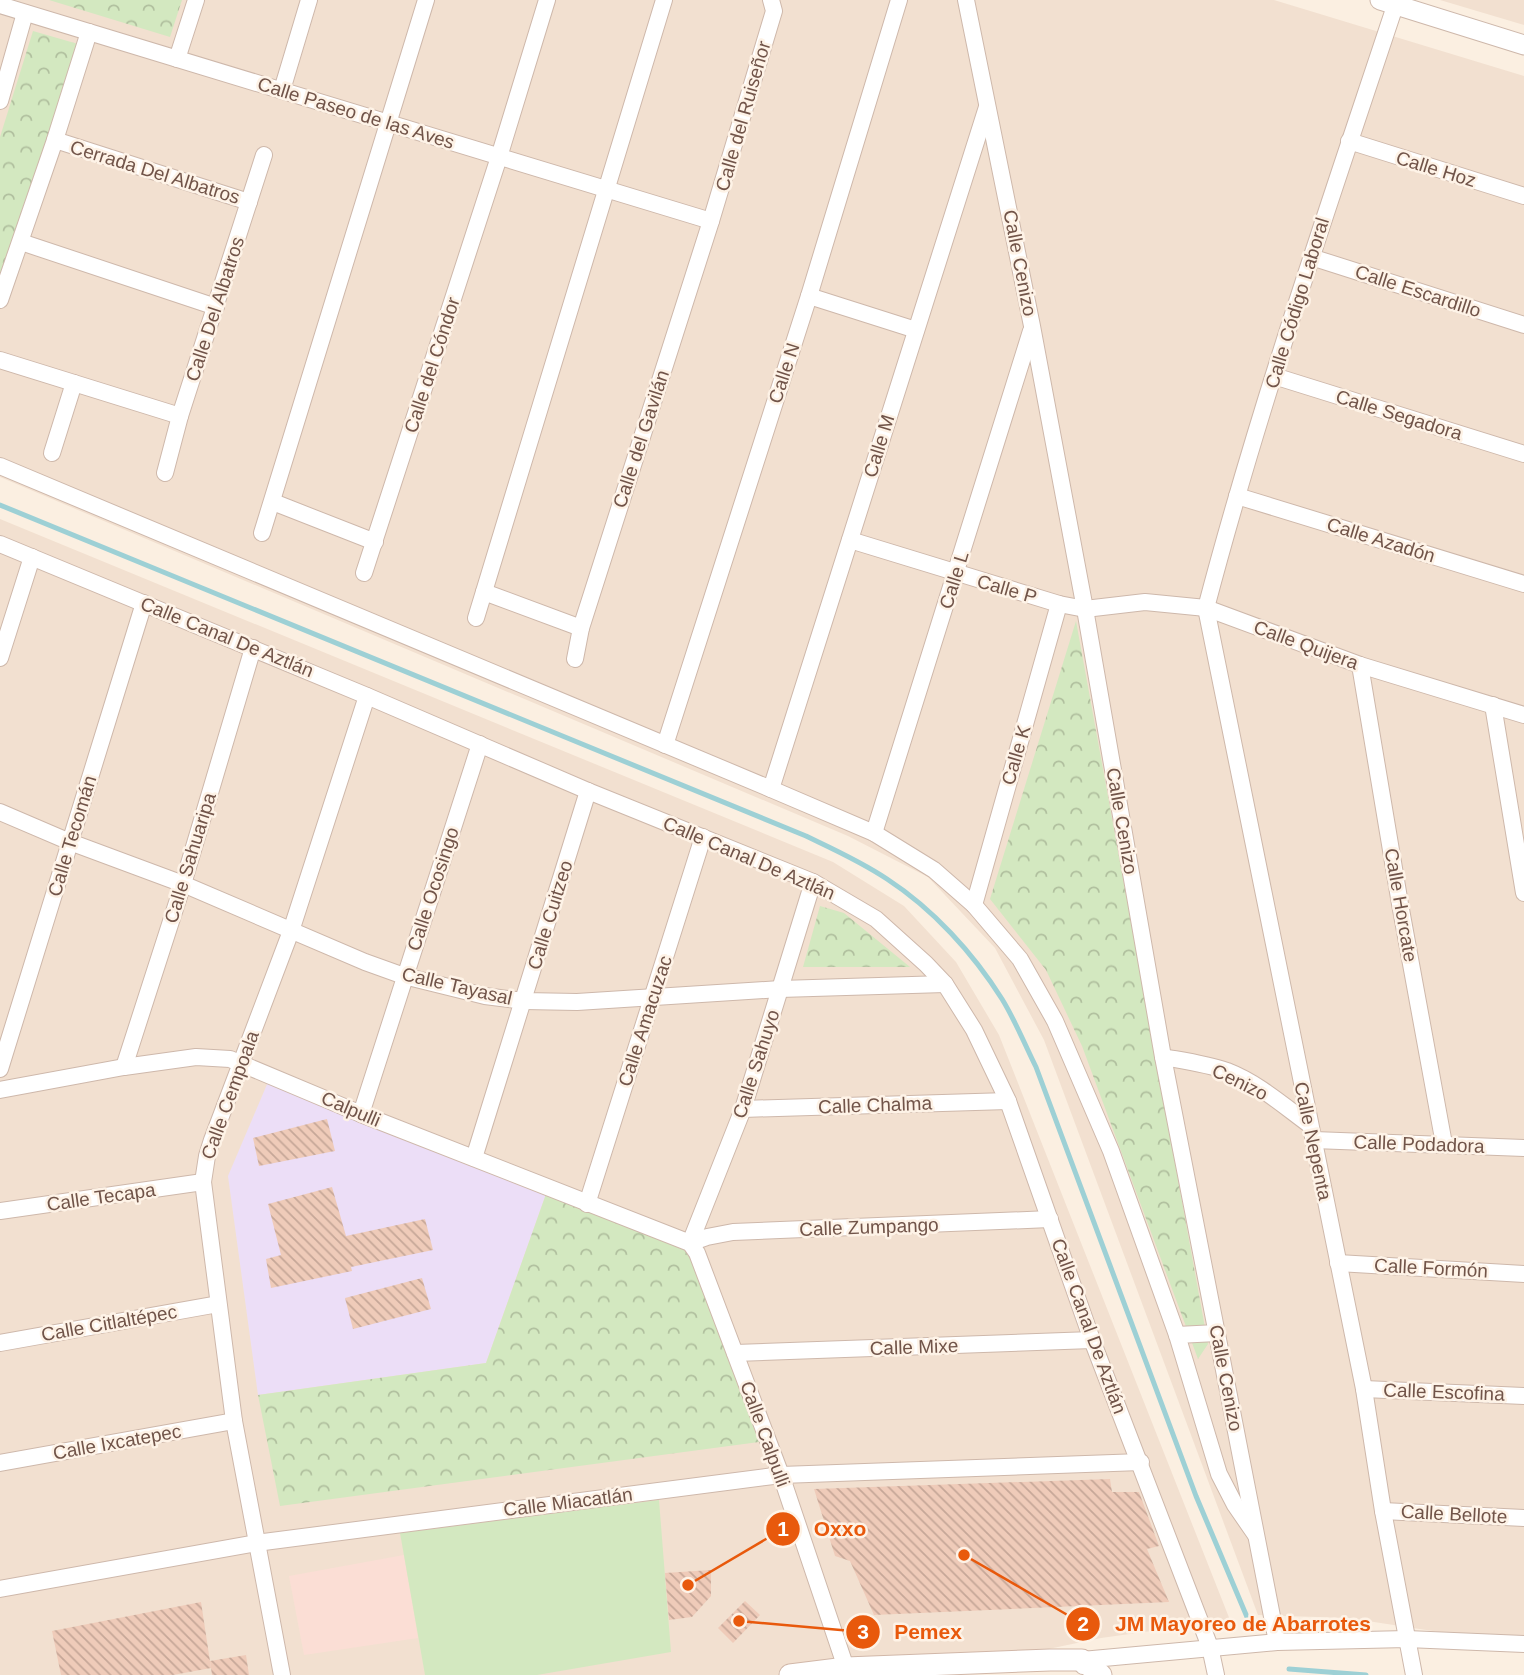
<svg xmlns="http://www.w3.org/2000/svg" width="1524" height="1675" font-family="Arial,sans-serif">
<style>
.residential{fill:#f2e0d0}
.commercial{fill:#fbded5}
.education{fill:#ecdef7}
.green{fill:#d3e8c0}
.park{fill:url(#park-crowns)}
.lines{fill:none;stroke-linecap:round;stroke-linejoin:round}
.stream{stroke:#9dd0d5;stroke-width:5}
.building{fill:url(#building-back-hatch)}
.minor-casing{stroke:#ceb8ab;stroke-width:18}
.tertiary-casing{stroke:#ceb8ab;stroke-width:21}
.secondary-casing{stroke:#d1b7a8;stroke-width:23}
.minor{stroke:#fff;stroke-width:16}
.tertiary{stroke:#fff;stroke-width:19}
.secondary{stroke:#fff;stroke-width:21}
.labels{text-anchor:middle;dominant-baseline:central;stroke-width:5;stroke-linejoin:round;paint-order:stroke}
.street-label{font-size:19px;fill:#715449;stroke:#fef3e7}
.leader{fill:none;stroke:#e8590c;stroke-width:2.5}
.callout-dot{fill:#e8590c;stroke:#fef3e7;stroke-width:2.5}
.mark-label{font-size:21px;text-anchor:middle;font-weight:bold;fill:#fff}
.callout-label{font-size:21px;text-anchor:middle;font-weight:bold;fill:#e8590c;stroke:#fef3e7;stroke-width:5;stroke-linejoin:round;paint-order:stroke}
</style>
<defs>
<pattern id="park-crowns" width="20" height="18" patternUnits="userSpaceOnUse" patternTransform="scale(1.75)"><rect width="20" height="18" fill="#d3e8c0"/><path d="M2 6a3 3 0 1 1 6 0M12 15a3 3 0 1 1 6 0" fill="none" stroke="#b0bf9e"/></pattern>
<pattern id="building-back-hatch" width="6" height="6" patternUnits="userSpaceOnUse" patternTransform="scale(1.75)"><rect width="6" height="6" fill="#efcbb9"/><path d="M-1 5l2 2M0 0l6 6M5-1l2 2" fill="none" stroke="#c6a798"/></pattern>
</defs>
<rect width="100%" height="100%" fill="#fbefe1"/>
<!-- residential -->
<g class="residential">
<polygon points="0,0 1274,0 1524,76 1524,1645 1348,1618 1258,1615 1044,1040 995,948 928,877 848,836 0,477"/>
<polygon points="1440,0 1524,0 1524,25"/>
<polygon points="0,519 833,862 904,906 956,962 999,1035 1230,1620 1101,1638 925,1675 0,1675"/>
</g>
<!-- commercial -->
<polygon class="commercial" points="404,1555 418,1638 304,1655 289,1576"/>
<!-- education -->
<polygon class="education" points="268,1082 546,1194 486,1363 258,1395 228,1176"/>
<!-- green -->
<polygon class="green" points="659,1500 671,1652 537,1675 425,1675 400,1533"/>
<!-- park -->
<g class="park">
<polygon points="49,0 182,0 170,37"/>
<polygon points="33,31 78,44 0,282 0,137"/>
<polygon points="1076,621 1208,1344 1198,1359 1082,1046 1046,970 990,899"/>
<polygon points="820,906 844,913 910,967 803,967"/>
<polygon points="546,1194 688,1250 759,1442 280,1506 258,1395 486,1363"/>
</g>
<g class="lines">
<!-- stream -->
<g class="stream">
<path d="M0,505L806,836C833,849 862,862 887,879C933,909 973,953 1002,999C1015,1020 1025,1045 1036,1067L1196,1496L1247,1617"/>
<polyline points="1289,1669 1366,1675"/>
</g>
</g>
<!-- building -->
<g class="building">
<polygon points="327,1119 335,1151 259,1166 253,1138"/>
<polygon points="332,1187 346,1236 425,1219 433,1250 351,1267 352,1271 271,1288 266,1259 281,1255 268,1204"/>
<polygon points="422,1278 431,1309 353,1329 345,1298"/>
<polygon points="1110,1479 1112,1492 1139,1492 1159,1546 1147,1549 1169,1602 874,1615 850,1561 835,1556 814,1489"/>
<polygon points="711,1570 711,1596 692,1617 669,1620 665,1573"/>
<polygon points="745,1601 760,1615 733,1643 718,1628"/>
<polygon points="201,1602 211,1668 173,1675 61,1675 52,1631"/>
<polygon points="246,1655 249,1675 212,1675 210,1661"/>
</g>
<g class="lines">
<defs>
<g id="minor">
<polyline points="966,0 1032,326 1085,609 1163,1057 1277,1642"/>
<path d="M1397,0C1330,202 1260,403 1206,608L1364,1389L1383,1511L1414,1675"/>
<polyline points="0,5 711,221"/>
<polyline points="177,59 196,0"/>
<polyline points="282,90 309,0"/>
<polyline points="0,101 25,13"/>
<polyline points="55,140 249,202"/>
<polyline points="1349,141 1524,196"/>
<polyline points="21,242 216,307"/>
<polyline points="1311,257 1524,325"/>
<polyline points="809,296 916,330"/>
<polyline points="0,300 55,140 89,32"/>
<polyline points="0,360 180,416"/>
<polyline points="1274,376 1524,454"/>
<polyline points="52,453 74,383"/>
<polyline points="0,466 771,789 874,833 934,870 974,905 1020,959 1055,1021 1111,1151 1177,1335 1219,1474 1235,1505 1255,1534"/>
<polyline points="165,473 180,416 264,155"/>
<polyline points="1237,496 1524,584"/>
<polyline points="273,502 375,542"/>
<polyline points="262,533 426,0"/>
<polyline points="850,540 1059,604 1085,609 1145,602 1206,608 1360,665 1524,715"/>
<polyline points="0,544 367,696 588,791 813,882 876,919 926,964 945,984 974,1030 1008,1101 1092,1340 1210,1647 1216,1675"/>
<polyline points="364,573 499,157 547,0"/>
<polyline points="484,592 581,628"/>
<polyline points="476,618 664,0"/>
<polyline points="0,658 32,557"/>
<polyline points="575,659 581,628 711,221 774,11 771,0"/>
<polyline points="1360,665 1400,904 1444,1144"/>
<polyline points="1493,705 1524,893"/>
<polyline points="665,745 809,296 899,0"/>
<polyline points="771,789 987,107"/>
<polyline points="0,812 70,842 183,884 365,962 404,976 485,996 524,1001 577,1002 780,989 945,984"/>
<polyline points="874,833 1031,331"/>
<polyline points="974,905 1059,604"/>
<path d="M1163,1057C1185,1061 1207,1064 1227,1071C1258,1083 1284,1106 1310,1125"/>
<polyline points="124,1067 183,884 253,648"/>
<polyline points="0,1069 144,603"/>
<polyline points="0,1090 124,1067 196,1057 230,1059 361,1114 690,1243 697,1253 781,1475 846,1668"/>
<polyline points="743,1109 1008,1101"/>
<polyline points="361,1114 480,744"/>
<polyline points="1314,1140 1524,1148"/>
<polyline points="474,1158 588,791"/>
<polyline points="587,1204 703,837"/>
<polyline points="0,1211 203,1182"/>
<polyline points="690,1243 743,1109 813,882"/>
<polyline points="690,1243 707,1237 733,1232 1050,1219"/>
<polyline points="1338,1263 1524,1274"/>
<polyline points="1177,1335 1217,1333"/>
<polyline points="0,1343 218,1304"/>
<polyline points="735,1353 1092,1340"/>
<polyline points="1364,1389 1524,1396"/>
<polyline points="0,1463 234,1421"/>
<polyline points="1383,1511 1524,1518"/>
<polyline points="0,1589 256,1543 781,1475 1141,1462"/>
<polyline points="1083,1666 1082,1660 1277,1642 1407,1639 1524,1644"/>
<polyline points="282,1675 234,1421 203,1182 207,1156 212,1140 291,931 367,696"/>
</g>
<polyline id="tertiary" points="1380,0 1524,45"/>
<polyline id="secondary" points="790,1675 846,1668 1050,1660 1082,1660 1101,1675"/>
</defs>
<!-- minor casing -->
<use href="#minor" class="minor-casing"/>
<!-- tertiary casing -->
<use href="#tertiary" class="tertiary-casing"/>
<!-- secondary casing -->
<use href="#secondary" class="secondary-casing"/>
<!-- minor -->
<use href="#minor" class="minor"/>
<!-- tertiary -->
<use href="#tertiary" class="tertiary"/>
<!-- secondary -->
<use href="#secondary" class="secondary"/>
</g>
<g class="labels">
<!-- street labels -->
<g class="street-label">
<text transform="translate(356 113) rotate(17)">Calle Paseo de las Aves</text>
<text transform="translate(743 116) rotate(-74)">Calle del Ruiseñor</text>
<text transform="translate(1436 169) rotate(17)">Calle Hoz</text>
<text transform="translate(155 172) rotate(17)">Cerrada Del Albatros</text>
<text transform="translate(1020 263) rotate(79)">Calle Cenizo</text>
<text transform="translate(1418 291) rotate(18)">Calle Escardillo</text>
<text transform="translate(1297 303) rotate(-73)">Calle Código Laboral</text>
<text transform="translate(215 309) rotate(-72)">Calle Del Albatros</text>
<text transform="translate(432 365) rotate(-72)">Calle del Cóndor</text>
<text transform="translate(784 373) rotate(-72)">Calle N</text>
<text transform="translate(1399 415) rotate(17)">Calle Segadora</text>
<text transform="translate(641 439) rotate(-72)">Calle del Gavilán</text>
<text transform="translate(879 446) rotate(-73)">Calle M</text>
<text transform="translate(1381 540) rotate(17)">Calle Azadón</text>
<text transform="translate(954 580) rotate(-73)">Calle L</text>
<text transform="translate(1007 589) rotate(16)">Calle P</text>
<text transform="translate(227 637) rotate(22)">Calle Canal De Aztlán</text>
<text transform="translate(1306 645) rotate(20)">Calle Quijera</text>
<text transform="translate(1016 755) rotate(-74)">Calle K</text>
<text transform="translate(1122 821) rotate(80)">Calle Cenizo</text>
<text transform="translate(72 836) rotate(-73)">Calle Tecomán</text>
<text transform="translate(190 858) rotate(-73)">Calle Sahuaripa</text>
<text transform="translate(749 858) rotate(23)">Calle Canal De Aztlán</text>
<text transform="translate(433 889) rotate(-72)">Calle Ocosingo</text>
<text transform="translate(1401 905) rotate(80)">Calle Horcate</text>
<text transform="translate(550 915) rotate(-73)">Calle Cuitzeo</text>
<text transform="translate(457 986) rotate(13)">Calle Tayasal</text>
<text transform="translate(645 1021) rotate(-72)">Calle Amacuzac</text>
<text transform="translate(756 1064) rotate(-72)">Calle Sahuyo</text>
<text transform="translate(1240 1082) rotate(26)">Cenizo</text>
<text transform="translate(230 1095) rotate(-70)">Calle Cempoala</text>
<text transform="translate(875 1105) rotate(-2)">Calle Chalma</text>
<text transform="translate(351 1109) rotate(23)">Calpulli</text>
<text transform="translate(1313 1141) rotate(78)">Calle Nepenta</text>
<text transform="translate(1419 1144) rotate(2)">Calle Podadora</text>
<text transform="translate(101 1197) rotate(-8)">Calle Tecapa</text>
<text transform="translate(869 1227) rotate(-2)">Calle Zumpango</text>
<text transform="translate(1431 1268) rotate(3)">Calle Formón</text>
<text transform="translate(109 1323) rotate(-10)">Calle Citlaltépec</text>
<text transform="translate(1089 1326) rotate(70)">Calle Canal De Aztlán</text>
<text transform="translate(914 1347) rotate(-2)">Calle Mixe</text>
<text transform="translate(1226 1378) rotate(79)">Calle Cenizo</text>
<text transform="translate(1444 1392) rotate(2)">Calle Escofina</text>
<text transform="translate(765 1434) rotate(70)">Calle Calpulli</text>
<text transform="translate(117 1442) rotate(-10)">Calle Ixcatepec</text>
<text transform="translate(568 1502) rotate(-7)">Calle Miacatlán</text>
<text transform="translate(1454 1514) rotate(3)">Calle Bellote</text>
</g>
</g>
<!-- callouts -->
<path class="leader" d="M688 1585L783 1529M964 1555L1083 1624M739 1621L863 1632"/>
<g class="callout-dot">
<circle cx="688" cy="1585" r="7"/>
<circle cx="964" cy="1555" r="7"/>
<circle cx="739" cy="1621" r="7"/>
<circle cx="783" cy="1529" r="18"/>
<circle cx="1083" cy="1624" r="18"/>
<circle cx="863" cy="1632" r="18"/>
</g>
<g class="mark-label">
<text x="783" y="1536">1</text>
<text x="1083" y="1631">2</text>
<text x="863" y="1639">3</text>
</g>
<g class="callout-label">
<text x="840" y="1536">Oxxo</text>
<text x="1243" y="1631">JM Mayoreo de Abarrotes</text>
<text x="928" y="1639">Pemex</text>
</g>
</svg>
